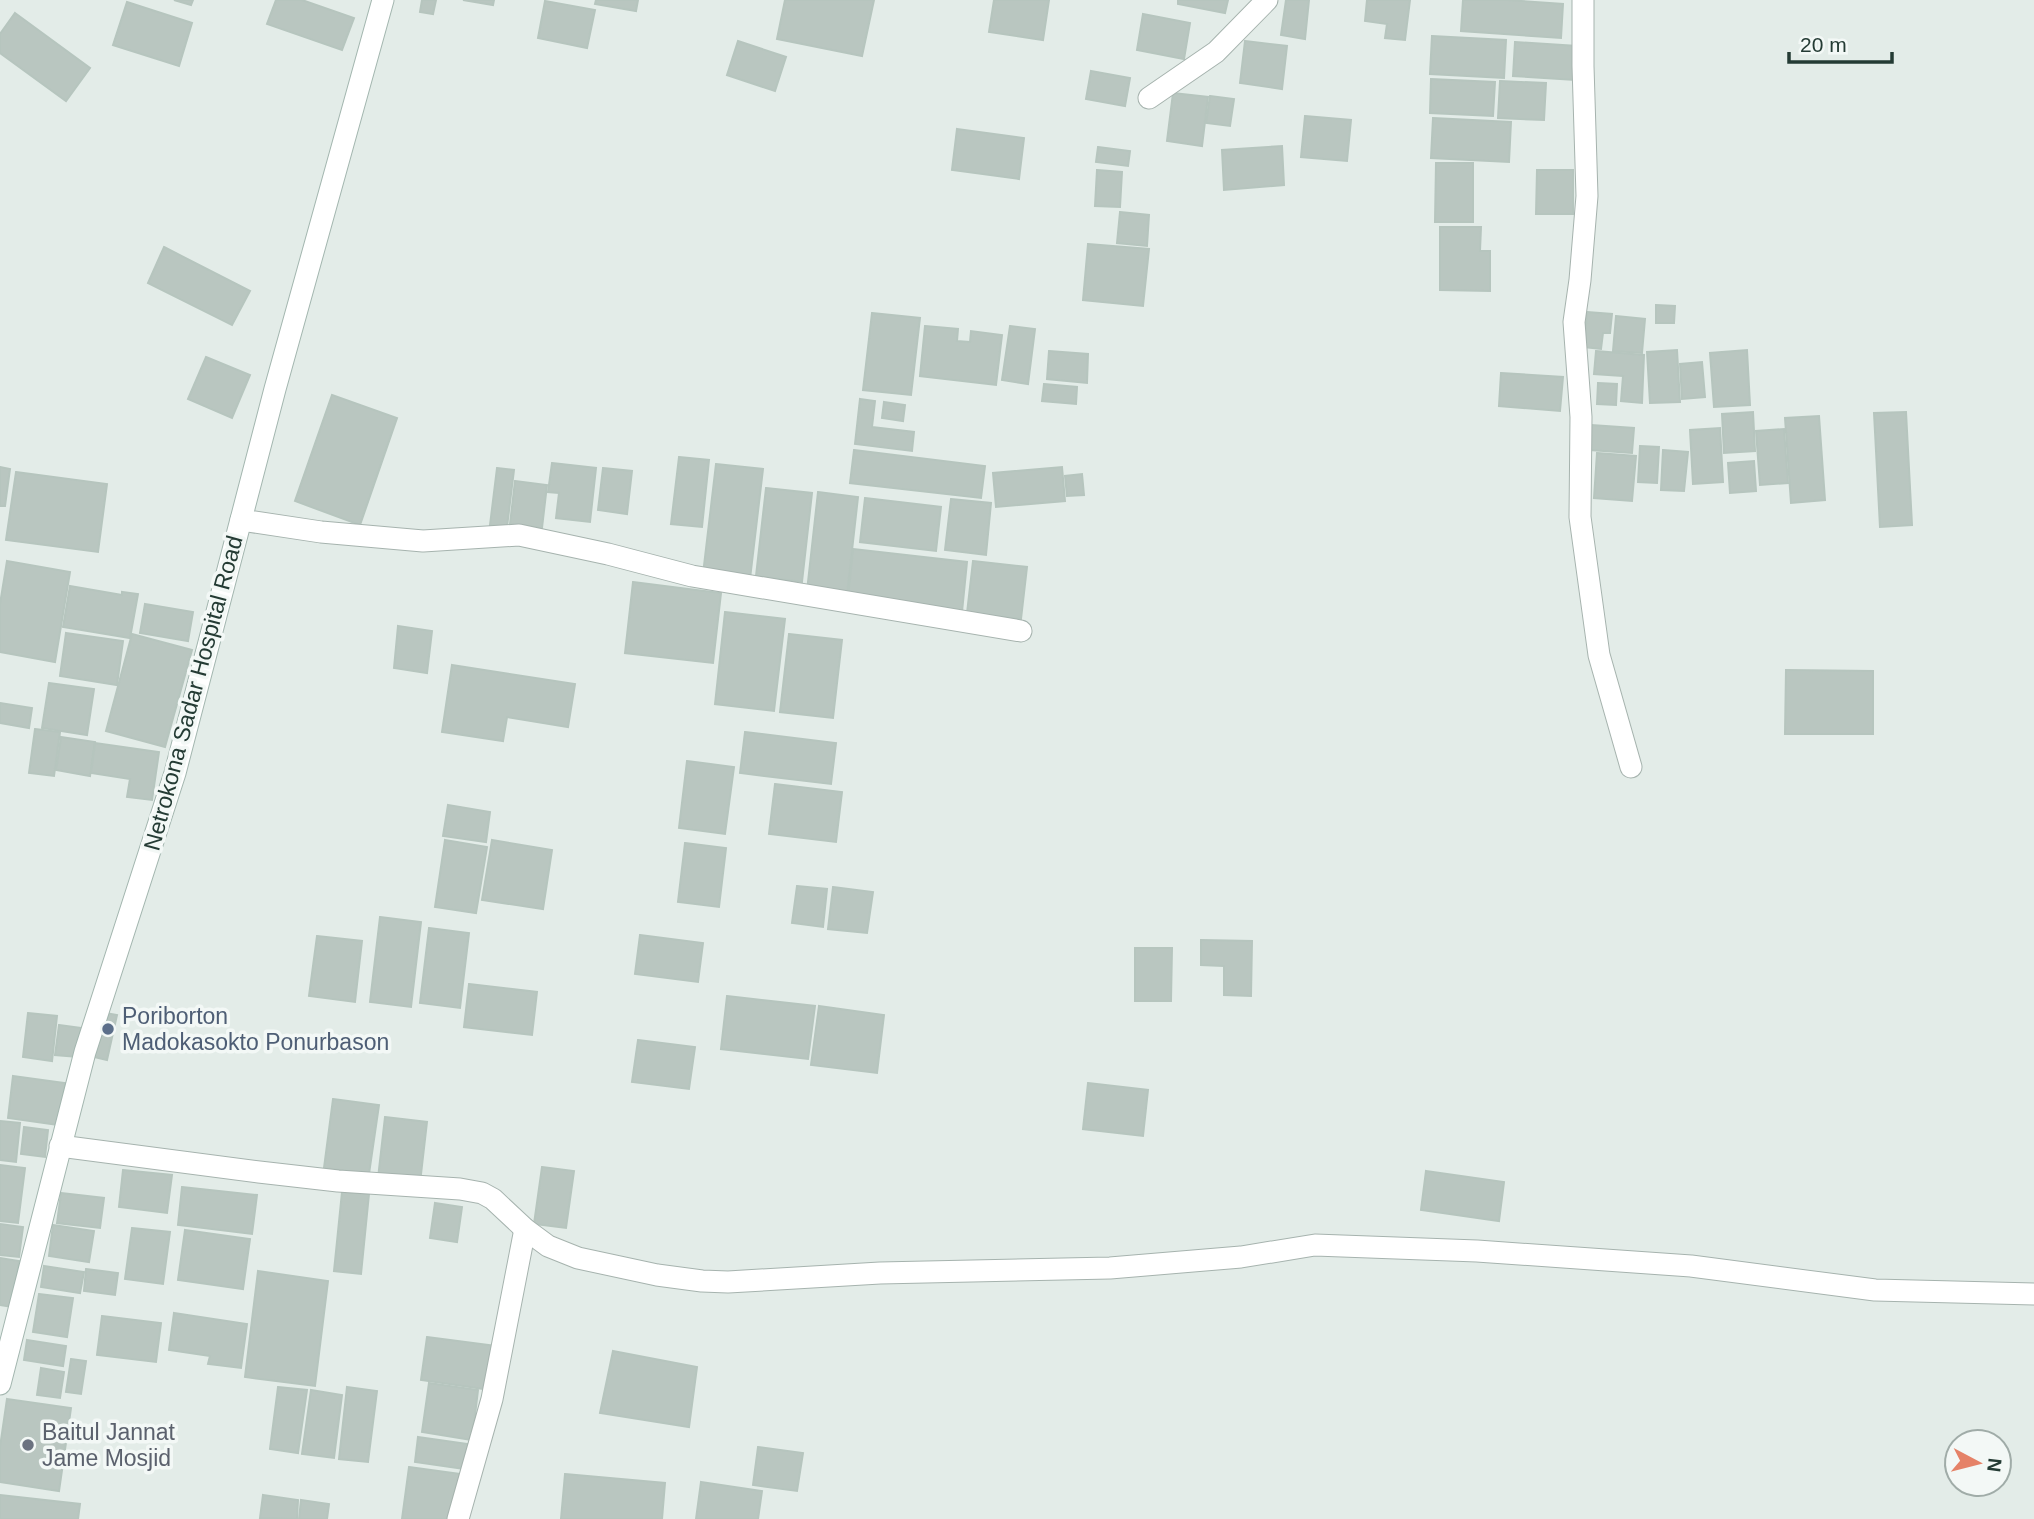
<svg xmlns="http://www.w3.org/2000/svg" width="2034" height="1519" font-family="Helvetica,sans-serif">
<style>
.building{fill:#b9c6c0;stroke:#b6c5be;stroke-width:2}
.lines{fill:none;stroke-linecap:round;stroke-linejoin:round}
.street-casing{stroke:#a6b3ae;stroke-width:23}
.secondary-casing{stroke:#a3b6af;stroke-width:23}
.street{stroke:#fff;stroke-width:21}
.secondary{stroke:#fff;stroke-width:21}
.service-dot{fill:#5c6f8a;stroke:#f3f8f6;stroke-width:2.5}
.worship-dot{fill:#6b7280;stroke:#f3f8f6;stroke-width:2.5}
.labels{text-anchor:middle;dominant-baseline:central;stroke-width:7;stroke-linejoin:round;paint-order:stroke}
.street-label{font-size:23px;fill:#243b34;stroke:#f3f8f6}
.service-label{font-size:23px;fill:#4e5e75;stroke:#f3f8f6;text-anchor:start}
.worship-label{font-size:23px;fill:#5b616d;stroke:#f3f8f6;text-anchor:start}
</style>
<rect width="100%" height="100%" fill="#e3ece8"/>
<!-- building -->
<g class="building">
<polygon points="174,0 193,0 191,5"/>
<polygon points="276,0 302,0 354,18 342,50 267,24"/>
<polygon points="422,0 436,0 433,14 420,12"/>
<polygon points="463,0 494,0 493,5"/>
<polygon points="596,0 638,0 636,11 595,4"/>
<polygon points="785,0 874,0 862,56 777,39"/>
<polygon points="994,0 1049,0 1043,40 989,32"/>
<polygon points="1178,0 1228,0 1225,13 1178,4"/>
<polygon points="1286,0 1309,0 1305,39 1281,35"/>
<polygon points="1367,0 1410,0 1405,40 1385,38 1387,24 1365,21"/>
<polygon points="1463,0 1507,0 1563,4 1561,38 1461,31"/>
<polygon points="545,1 595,10 587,48 538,38"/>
<polygon points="127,2 192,23 179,66 113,45"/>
<polygon points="15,13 90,68 66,101 0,53 0,34"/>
<polygon points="1143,14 1190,23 1184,59 1137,50"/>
<polygon points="1432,36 1506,40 1504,78 1430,74"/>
<polygon points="738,41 786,57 775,91 727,75"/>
<polygon points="1245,41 1287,46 1282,89 1240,83"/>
<polygon points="1515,42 1577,46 1575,80 1513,76"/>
<polygon points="1091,71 1130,78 1125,106 1086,99"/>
<polygon points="1431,79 1495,82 1493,116 1430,113"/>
<polygon points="1500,81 1546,83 1544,120 1498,118"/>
<polygon points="1173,93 1208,97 1202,146 1167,141"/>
<polygon points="1210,96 1234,99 1230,126 1206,123"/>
<polygon points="1305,116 1351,120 1347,161 1301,157"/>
<polygon points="1433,118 1511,122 1509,162 1431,158"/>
<polygon points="957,129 1024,138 1019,179 952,170"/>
<polygon points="1282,146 1284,185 1224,190 1222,150"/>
<polygon points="1098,147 1130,151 1128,166 1096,162"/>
<polygon points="1436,163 1473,163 1473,222 1435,222"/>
<polygon points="1097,170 1122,172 1120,207 1095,206"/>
<polygon points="1537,170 1573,170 1573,214 1536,214"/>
<polygon points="1120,212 1149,215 1147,246 1117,243"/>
<polygon points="1440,227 1481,227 1480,251 1490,251 1490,291 1440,290"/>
<polygon points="1088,244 1149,249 1143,306 1083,300"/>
<polygon points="164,247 250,291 232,325 148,283"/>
<polygon points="1656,305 1675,306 1674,323 1656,323"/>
<polygon points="1587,312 1612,314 1610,333 1603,333 1601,349 1584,347"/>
<polygon points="872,313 920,318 911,395 863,390"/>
<polygon points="1616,316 1645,319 1642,353 1613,351"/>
<polygon points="925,326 958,329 957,341 970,342 971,331 1002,335 996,385 920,376"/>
<polygon points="1010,326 1035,329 1028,384 1002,380"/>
<polygon points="1677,350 1680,402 1650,403 1647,352"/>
<polygon points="1747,350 1750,405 1714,407 1710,353"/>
<polygon points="1049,351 1088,354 1087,383 1047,379"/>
<polygon points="1596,351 1644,355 1642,403 1621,401 1623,376 1594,374"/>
<polygon points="206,357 250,375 232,418 188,399"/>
<polygon points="1702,362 1705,397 1682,399 1680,364"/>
<polygon points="1501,373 1563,377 1560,411 1499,406"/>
<polygon points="1598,383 1617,384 1616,405 1597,404"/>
<polygon points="1044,384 1077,387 1076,404 1042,401"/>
<polygon points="332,395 397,418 360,525 295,501"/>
<polygon points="860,399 875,401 872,427 914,432 912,451 855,444"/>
<polygon points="884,402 905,405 903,421 882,418"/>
<polygon points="1753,412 1755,451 1724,453 1722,414"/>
<polygon points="1906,412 1912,525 1880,527 1874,413"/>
<polygon points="1819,416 1825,500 1791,503 1785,418"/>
<polygon points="1591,425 1634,428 1632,453 1590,450"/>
<polygon points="1720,428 1723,482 1693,484 1690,430"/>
<polygon points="1784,429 1788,483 1760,485 1756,431"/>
<polygon points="1640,446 1659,447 1657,483 1638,482"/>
<polygon points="854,450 985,466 981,498 850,483"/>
<polygon points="1663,450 1688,452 1684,491 1661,490"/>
<polygon points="1597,453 1636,456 1632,501 1594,498"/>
<polygon points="679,457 709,460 702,527 671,524"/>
<polygon points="1754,461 1756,491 1730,493 1728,463"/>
<polygon points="552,463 596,468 590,522 556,518 559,493 548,492"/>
<polygon points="716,464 763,469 750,579 703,574"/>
<polygon points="0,467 10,469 5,506 0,506"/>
<polygon points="1062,467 1065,501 996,507 993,473"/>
<polygon points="497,468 514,470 507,527 490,525"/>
<polygon points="603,468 632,471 627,514 598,510"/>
<polygon points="16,472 107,484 98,552 6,540"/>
<polygon points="1082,474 1084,495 1067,496 1065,476"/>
<polygon points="515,481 547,485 542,528 510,524"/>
<polygon points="766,488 812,493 802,582 756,576"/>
<polygon points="818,492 858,497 847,595 807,591"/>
<polygon points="865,498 941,507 936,551 860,542"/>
<polygon points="951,499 991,503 986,555 945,550"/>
<polygon points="853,549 967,562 962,612 848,598"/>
<polygon points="7,561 70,572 55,662 0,652 0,604"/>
<polygon points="973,561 1027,567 1021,619 967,613"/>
<polygon points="633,582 721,593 713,663 625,653"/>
<polygon points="70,586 122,595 122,592 138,594 130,638 63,627"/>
<polygon points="145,604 193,612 188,641 140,633"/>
<polygon points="725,612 785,619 774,711 715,704"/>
<polygon points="398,626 432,631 427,673 394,668"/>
<polygon points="66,633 123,641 117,685 60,676"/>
<polygon points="132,634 192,650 165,747 106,731"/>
<polygon points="789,634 842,640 833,718 780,712"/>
<polygon points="452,665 575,684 568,727 507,717 503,741 442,732"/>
<polygon points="1786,670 1873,671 1873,734 1785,734"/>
<polygon points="49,683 94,689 87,735 42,728"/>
<polygon points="0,703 32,708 29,728 0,723"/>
<polygon points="35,729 60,732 54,776 29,773"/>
<polygon points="745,732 836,743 831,784 740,773"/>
<polygon points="61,737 95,742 90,776 56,770"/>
<polygon points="95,743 159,752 152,800 127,797 130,779 91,773"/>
<polygon points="687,761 734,767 725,834 679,828"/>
<polygon points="775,784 842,792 836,842 769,834"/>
<polygon points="448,805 490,812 486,842 443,836"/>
<polygon points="445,840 487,847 476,913 435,907"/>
<polygon points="492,840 552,850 543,909 482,900"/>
<polygon points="685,843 726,848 719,907 678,902"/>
<polygon points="797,886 827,889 823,927 792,923"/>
<polygon points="833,887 873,892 867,933 828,929"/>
<polygon points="380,917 421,922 411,1007 370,1002"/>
<polygon points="429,928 469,933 460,1008 420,1003"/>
<polygon points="640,935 703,943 698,982 635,974"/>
<polygon points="317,936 362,941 355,1002 309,996"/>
<polygon points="1201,940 1252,941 1251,996 1224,995 1224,966 1201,965"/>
<polygon points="1135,948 1172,948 1171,1001 1135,1001"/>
<polygon points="469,984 537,992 532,1035 464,1027"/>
<polygon points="727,996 815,1006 808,1059 721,1049"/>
<polygon points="819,1006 884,1015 877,1073 811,1065"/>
<polygon points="100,1012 117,1015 107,1060 90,1056"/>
<polygon points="28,1013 57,1016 52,1061 23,1057"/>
<polygon points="59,1025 82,1028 78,1057 55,1055"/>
<polygon points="638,1040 695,1047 689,1089 632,1082"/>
<polygon points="13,1076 65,1083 59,1125 8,1118"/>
<polygon points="1088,1083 1148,1090 1143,1136 1083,1129"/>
<polygon points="333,1099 379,1105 369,1174 324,1168"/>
<polygon points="385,1117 427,1122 420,1183 378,1178"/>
<polygon points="0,1121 20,1123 16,1162 0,1160"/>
<polygon points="24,1127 48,1130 45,1157 21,1154"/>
<polygon points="0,1165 25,1168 18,1223 0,1221"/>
<polygon points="542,1167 574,1171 566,1228 534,1224"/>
<polygon points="123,1170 172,1175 167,1213 119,1207"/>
<polygon points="1426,1171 1504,1182 1499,1221 1421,1210"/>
<polygon points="182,1187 257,1195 252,1234 178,1225"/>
<polygon points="342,1192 369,1194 361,1274 334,1271"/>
<polygon points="61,1193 104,1198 100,1228 57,1223"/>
<polygon points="435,1203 462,1207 457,1242 430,1238"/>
<polygon points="0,1224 23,1227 19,1257 0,1255"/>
<polygon points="53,1225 94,1231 89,1262 49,1256"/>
<polygon points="132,1228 170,1232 163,1284 125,1279"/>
<polygon points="185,1230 250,1239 243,1289 178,1280"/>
<polygon points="0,1258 19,1261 13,1307 0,1305"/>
<polygon points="44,1266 84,1272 80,1293 41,1287"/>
<polygon points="86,1269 118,1273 115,1295 84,1291"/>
<polygon points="258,1271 328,1281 315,1386 245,1377"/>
<polygon points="39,1294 73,1298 67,1337 33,1332"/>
<polygon points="174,1313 247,1324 241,1368 208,1364 210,1356 169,1350"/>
<polygon points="102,1316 161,1323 156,1362 97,1355"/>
<polygon points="427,1337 497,1346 491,1390 421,1380"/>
<polygon points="27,1340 66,1346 63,1366 24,1360"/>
<polygon points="613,1351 697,1367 689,1427 600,1413"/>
<polygon points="71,1359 86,1361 81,1394 66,1392"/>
<polygon points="41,1368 64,1372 60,1398 37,1395"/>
<polygon points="429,1383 478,1390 472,1440 422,1432"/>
<polygon points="278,1387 307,1390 298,1453 270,1449"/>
<polygon points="347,1387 377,1391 368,1462 339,1459"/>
<polygon points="311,1390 342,1395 334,1458 302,1454"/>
<polygon points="7,1399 71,1408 59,1491 0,1482 0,1447"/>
<polygon points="418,1437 468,1444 465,1469 415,1462"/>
<polygon points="758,1447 803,1453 797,1491 753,1485"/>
<polygon points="409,1467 461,1474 455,1519 402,1519"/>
<polygon points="565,1474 665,1483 662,1519 561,1519"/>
<polygon points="701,1482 762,1491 758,1519 696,1519"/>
<polygon points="0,1495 80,1504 78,1519 0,1519"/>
<polygon points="263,1495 298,1500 297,1519 260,1518"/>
<polygon points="301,1500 329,1504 327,1519 299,1519"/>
</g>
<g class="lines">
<defs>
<g id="street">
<polyline points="1583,0 1583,66 1587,196 1580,280 1574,322 1581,417 1580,517 1599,655 1631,767"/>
<polyline points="1149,98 1216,52 1267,0"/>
<polyline points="241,520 321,532 423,541 519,535 608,554 692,576 1021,631"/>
<polyline points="60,1146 259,1172 338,1181 460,1189 482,1193 493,1199 525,1229 548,1246 578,1258 657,1275 702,1281 728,1282 880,1273 1110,1268 1241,1257 1315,1245 1477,1251 1691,1266 1875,1290 2034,1294"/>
<polyline points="458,1519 492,1399 525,1229"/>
</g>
<polyline id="secondary" points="0,1384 85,1052 175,773 275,389 383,0"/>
</defs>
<!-- street casing -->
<use href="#street" class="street-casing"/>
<!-- secondary casing -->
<use href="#secondary" class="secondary-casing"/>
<!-- street -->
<use href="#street" class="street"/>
<!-- secondary -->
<use href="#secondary" class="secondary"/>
</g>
<!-- markers -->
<circle class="service-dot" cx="108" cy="1029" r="7"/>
<circle class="worship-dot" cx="28" cy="1445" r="7"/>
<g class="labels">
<!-- street labels -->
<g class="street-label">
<text transform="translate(193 693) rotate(-75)">Netrokona Sadar Hospital Road</text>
</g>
<!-- service labels -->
<g class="service-label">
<text x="122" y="1016">Poriborton<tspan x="122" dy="26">Madokasokto Ponurbason</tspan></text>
</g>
<!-- worship labels -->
<g class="worship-label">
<text x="42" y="1432">Baitul Jannat<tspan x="42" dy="26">Jame Mosjid</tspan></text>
</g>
</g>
<!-- north arrow -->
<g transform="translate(1978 1463) rotate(97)"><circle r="33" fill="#f3f8f6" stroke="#a0aca8" stroke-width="2"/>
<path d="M0-5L12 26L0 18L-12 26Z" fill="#e58268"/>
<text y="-10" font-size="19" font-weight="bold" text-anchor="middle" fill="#243b34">N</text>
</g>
<!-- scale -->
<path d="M1789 52v10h103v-10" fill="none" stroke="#243b34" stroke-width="3.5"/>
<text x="1800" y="52" font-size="21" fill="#243b34" stroke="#f3f8f6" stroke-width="5" paint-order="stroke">20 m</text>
</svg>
